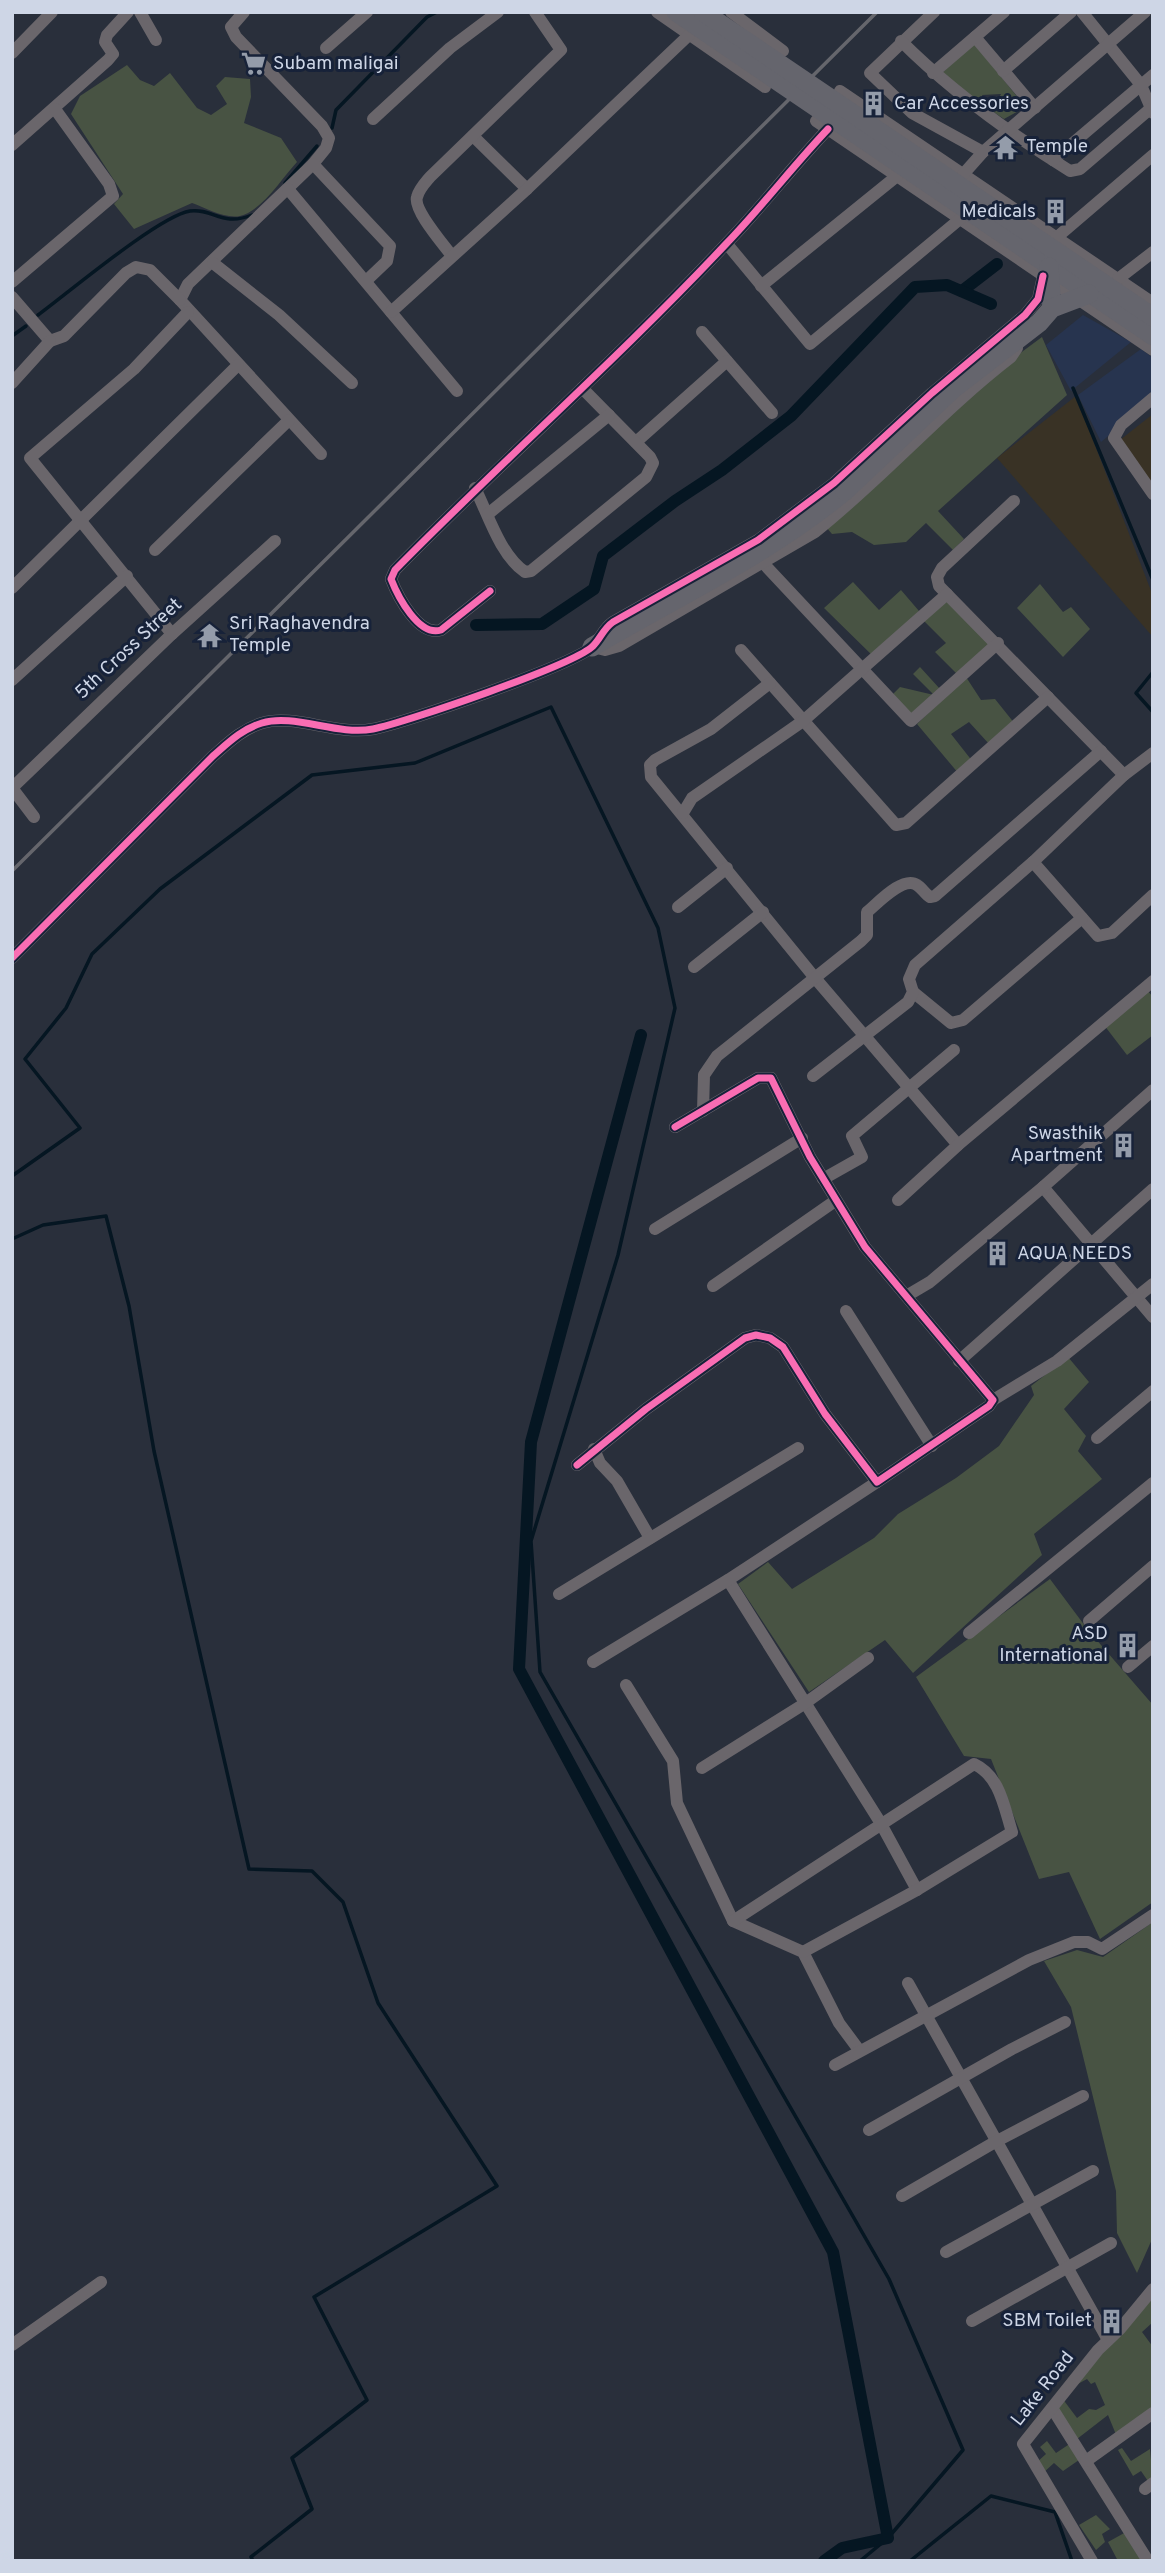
<svg xmlns="http://www.w3.org/2000/svg" width="1165" height="2573" font-family="Overpass,sans-serif">
<style>
.built{fill:#27344f}
.industrial{fill:#393225}
.green{fill:#485343}
.lines{fill:none;stroke-linecap:round;stroke-linejoin:round}
.stream{stroke:#051622;stroke-width:3.5}
.canal{stroke:#051622;stroke-width:12}
.minor{stroke:#6a666b;stroke-width:12}
.highway{stroke:#65656d;stroke-width:19}
.rail{stroke:#65666c;stroke-width:3.5}
.highway-bridge{stroke:#65656d;stroke-width:19}
.cycleway-casing{stroke:#172239;stroke-width:11}
.cycleway{stroke:#f96db3;stroke-width:7}
.labels{text-anchor:middle;dominant-baseline:central;stroke-width:6;stroke-linejoin:round;paint-order:stroke}
.poi-label{font-size:19px;fill:#ced6e6;stroke:#172239;text-anchor:start}
.street-label{font-size:19px;fill:#ced6e6;stroke:#172239}
</style>
<rect width="100%" height="100%" fill="#292f3b"/>
<!-- built -->
<g class="built">
<polygon points="1083,315 1131,342 1071,391 1046,345"/>
<polygon points="1141,349 1153,358 1153,398 1101,442 1078,395"/>
</g>
<!-- industrial -->
<g class="industrial">
<polygon points="1076,396 1153,596 1153,637 997,458"/>
<polygon points="1153,414 1153,486 1120,440"/>
</g>
<!-- green -->
<g class="green">
<polygon points="974,43 1023,104 1020,110 1004,119 992,111 1001,94 982,95 985,103 980,106 942,73"/>
<path d="M127,65L140,80L154,86L170,73L197,108L211,115L227,104L216,86L225,77L250,79L251,97L244,123L281,138L297,162C282,178 262,211 240,216C225,219 206,208 192,203L134,229L114,204L123,194L71,114L80,96Z"/>
<polygon points="1042,337 1067,395 938,511 964,539 953,550 926,523 906,542 874,545 852,532 832,534 826,527 956,401"/>
<polygon points="853,582 879,610 901,590 919,611 876,659 824,608"/>
<polygon points="1040,584 1063,612 1071,607 1090,629 1063,657 1017,608"/>
<polygon points="948,595 997,645 911,721 889,698 900,687 934,695 913,674 920,667 940,689 957,674 935,652 946,643 923,620"/>
<polygon points="966,677 981,700 995,699 1015,724 990,745 969,722 951,734 973,762 959,774 917,724"/>
<polygon points="1146,989 1153,997 1153,1035 1127,1055 1104,1025"/>
<polygon points="1068,1357 1089,1382 1064,1409 1086,1436 1078,1451 1102,1479 1034,1534 1042,1555 913,1673 885,1640 809,1692 738,1584 768,1562 792,1589 874,1538 898,1514 956,1478 999,1446 1034,1395 1031,1386"/>
<polygon points="1050,1579 1088,1630 1153,1705 1153,1902 1100,1939 1069,1872 1039,1879 991,1759 964,1756 916,1677"/>
<polygon points="1153,1922 1153,2237 1137,2273 1117,2233 1116,2191 1071,2007 1044,1961 1077,1950 1103,1957"/>
<polygon points="1153,2293 1153,2322 1142,2332 1153,2347 1153,2409 1117,2437 1108,2415 1077,2439 1055,2406 1062,2398 1077,2418 1089,2409 1096,2410 1105,2405 1095,2382 1091,2384 1087,2379 1076,2385"/>
<polygon points="1047,2441 1056,2453 1071,2443 1079,2460 1063,2471 1054,2463 1043,2473 1036,2463 1046,2454 1040,2447"/>
<polygon points="1122,2448 1131,2461 1150,2449 1153,2482 1150,2484 1141,2471 1133,2476 1118,2450"/>
<polygon points="1096,2515 1110,2529 1102,2534 1105,2542 1096,2550 1079,2525"/>
<polygon points="1126,2532 1143,2561 1118,2561 1108,2542"/>
</g>
<g class="lines">
<!-- stream -->
<g class="stream">
<polyline points="332,128 336,110 427,17 437,12"/>
<polyline points="285,183 317,146"/>
<path d="M38,315C68,293 159,216 190,211C213,208 222,227 252,215"/>
<polyline points="12,336 26,326"/>
<polyline points="1073,388 1153,580"/>
<polyline points="1153,672 1136,693 1153,712"/>
<polyline points="12,1176 80,1128 25,1059 66,1008 92,954 160,889 312,775 415,763 551,707 658,928 675,1008 618,1255 531,1541 540,1672 889,2279 963,2450 888,2538 860,2561"/>
<polyline points="12,1239 43,1225 106,1216 129,1306 154,1451 249,1869 312,1871 343,1902 378,2003 497,2186 314,2297 367,2400 292,2458 312,2509 251,2557 253,2561"/>
<polyline points="910,2561 991,2496 1055,2512 1072,2561"/>
</g>
<!-- canal -->
<g class="canal">
<polyline points="962,291 997,264"/>
<polyline points="476,625 542,624 594,589 603,556 675,501 722,470 791,416 915,287 947,285 991,304"/>
<polyline points="641,1035 531,1442 519,1669 833,2252 888,2538 842,2548 824,2561"/>
</g>
<!-- minor -->
<g class="minor">
<polyline points="140,12 156,40"/>
<polyline points="244,12 231,27 236,37 322,126 329,138 326,148 313,164 188,284 180,300 321,454"/>
<polyline points="657,12 765,87"/>
<polyline points="731,12 783,51"/>
<polyline points="934,12 870,73 912,113 983,152"/>
<polyline points="1082,12 1141,85 1153,113"/>
<polyline points="975,37 1035,108"/>
<path d="M901,41C952,92 1009,133 1070,171L1080,169L1150,109"/>
<polyline points="326,48 367,12"/>
<polyline points="12,53 52,12"/>
<polyline points="1003,71 1071,12"/>
<polyline points="933,73 1004,12"/>
<polyline points="840,91 1153,303"/>
<polyline points="373,119 450,48 498,12"/>
<polyline points="816,121 1153,350"/>
<polyline points="473,136 527,189"/>
<polyline points="12,145 108,60 113,54 105,42 107,35 128,12"/>
<polyline points="1053,160 1153,75"/>
<polyline points="313,164 390,246 387,261 366,281"/>
<polyline points="959,179 983,152 1145,12"/>
<polyline points="288,189 457,391"/>
<polyline points="1056,238 1153,155"/>
<polyline points="727,244 810,344 960,219"/>
<path d="M452,256C444,245 413,210 417,197C419,189 425,183 430,177L561,50L535,12"/>
<polyline points="213,263 279,315 352,383"/>
<polyline points="1118,279 1153,252"/>
<polyline points="12,282 113,196 109,184 55,109"/>
<polyline points="761,286 897,176"/>
<polyline points="12,297 50,341 64,336 126,273 136,267 150,270 180,300"/>
<polyline points="391,312 527,189 689,35"/>
<polyline points="702,332 772,413"/>
<polyline points="12,383 50,341"/>
<polyline points="1153,398 1121,425 1114,438 1153,494"/>
<polyline points="636,442 727,361"/>
<path d="M475,488C488,514 500,555 525,572L531,571L646,477L653,463L650,457L582,388"/>
<polyline points="1014,501 942,568 937,577 939,586 1124,775"/>
<polyline points="488,514 609,415"/>
<polyline points="155,550 289,420"/>
<polyline points="764,564 911,721 998,643"/>
<polyline points="12,588 238,365"/>
<path d="M490,591L441,630C419,637 398,597 391,579L395,570C503,460 619,358 725,245C761,208 792,167 828,129"/>
<polyline points="172,634 30,458 134,369 188,312"/>
<path d="M593,647L605,650L619,646L815,532C884,477 941,411 1011,357L1017,348V341"/>
<polyline points="741,650 896,825 906,823 1048,697"/>
<polyline points="12,680 127,576"/>
<polyline points="770,683 711,729 655,760 650,765 651,777 815,978 958,1145"/>
<polyline points="683,813 692,798 803,721 947,594"/>
<polyline points="34,817 12,788 172,634 275,541"/>
<polyline points="1033,862 1098,936 1112,933 1153,895"/>
<polyline points="678,907 727,868"/>
<path d="M12,958L213,756C228,743 242,729 262,723C294,713 337,736 373,729C404,723 574,665 593,646C601,638 603,629 613,622L758,540L834,483L932,393L1025,315L1038,299L1043,276"/>
<polyline points="694,967 763,912"/>
<polyline points="913,992 951,1023 963,1020 1082,918"/>
<polyline points="813,1076 908,1002 913,992 909,979 915,965 1033,862 1124,775 1153,753"/>
<path d="M703,1111L704,1075L717,1056L861,941L867,935V912C877,904 903,875 917,885C922,888 925,894 930,897L935,896L1101,751"/>
<polyline points="823,1179 862,1157 852,1136 954,1050"/>
<polyline points="1043,1187 1153,1317"/>
<polyline points="898,1200 958,1145 1153,981"/>
<polyline points="655,1229 802,1138"/>
<polyline points="713,1286 835,1201"/>
<polyline points="908,1295 930,1282 1043,1187 1153,1090"/>
<polyline points="846,1311 932,1446"/>
<polyline points="959,1361 1153,1189"/>
<polyline points="993,1400 1057,1361 1153,1284"/>
<polyline points="1097,1438 1153,1391"/>
<polyline points="594,1449 600,1463 617,1481 650,1538"/>
<polyline points="577,1465 646,1409 745,1338 756,1335 770,1338 783,1347 825,1414 877,1482 989,1406 993,1400 865,1247 810,1157 771,1078 758,1078 675,1127"/>
<polyline points="728,1580 880,1822 917,1890"/>
<polyline points="559,1594 798,1448"/>
<polyline points="1089,1621 1153,1566"/>
<polyline points="969,1633 1153,1483"/>
<polyline points="593,1662 728,1580 877,1482"/>
<polyline points="1128,1667 1153,1646"/>
<polyline points="626,1685 673,1761 677,1803 733,1921 803,1952 839,2023 859,2050"/>
<polyline points="702,1768 804,1704 868,1658"/>
<path d="M733,1921L974,1764C1000,1776 1004,1807 1012,1832L917,1890L803,1952"/>
<polyline points="908,1983 1108,2340"/>
<polyline points="835,2065 1029,1960 1074,1942 1088,1942 1102,1949 1153,1915"/>
<polyline points="869,2130 1012,2049 1065,2022"/>
<polyline points="902,2196 995,2142 1083,2096"/>
<polyline points="946,2252 1093,2171"/>
<polyline points="972,2321 1111,2243"/>
<polyline points="12,2345 101,2282"/>
<polyline points="1052,2408 1148,2561"/>
<polyline points="1086,2461 1153,2413"/>
<polyline points="1145,2489 1153,2483"/>
<polyline points="1092,2561 1023,2444 1098,2350 1120,2329 1153,2289"/>
</g>
<!-- highway -->
<path class="highway" d="M592,647C678,596 768,555 845,491"/>
<!-- rail -->
<polyline class="rail" points="12,871 877,12"/>
<!-- highway-bridge -->
<g class="highway-bridge">
<polyline points="676,12 1153,336"/>
<polyline points="703,12 1153,317"/>
<polyline points="1049,267 1052,308"/>
<polyline points="845,491 953,389 1039,323 1052,308 1089,294"/>
</g>
<defs>
<g id="cycleway">
<path d="M490,591L441,630C419,637 398,597 391,579L395,570C503,460 619,358 725,245C761,208 792,167 828,129"/>
<path d="M12,958L213,756C228,743 242,729 262,723C294,713 337,736 373,729C404,723 574,665 593,646C601,638 603,629 613,622L758,540L834,483L932,393L1025,315L1038,299L1043,276"/>
<polyline points="577,1465 646,1409 745,1338 756,1335 770,1338 783,1347 825,1414 877,1482 989,1406 993,1400 865,1247 810,1157 771,1078 758,1078 675,1127"/>
</g>
</defs>
<!-- cycleway casing -->
<use href="#cycleway" class="cycleway-casing"/>
<!-- cycleway -->
<use href="#cycleway" class="cycleway"/>
</g>
<!-- icons -->
<defs>
<symbol id="supermarket-bare" viewBox="-9 -9 18 18"><path d="M-6-5.5h2.5l.6 2H6L4.5 2H-2.5L-4.4-4H-6ZM-1.5 3.2a1.3 1.3 0 1 0 .1 0ZM3 3.2a1.3 1.3 0 1 0 .1 0Z" fill="#949caa" stroke="#172239" stroke-width="2.5" paint-order="stroke"/></symbol>
<symbol id="building-bare" viewBox="-9 -9 18 18"><path d="M-4-6H4V6H1V3H-1V6H-4ZM-2.5-4.3h1.7v1.8h-1.7ZM.8-4.3h1.7v1.8H.8ZM-2.5-1h1.7V.8h-1.7ZM.8-1h1.7V.8H.8Z" fill="#949caa" stroke="#172239" stroke-width="2.5" paint-order="stroke"/></symbol>
<symbol id="temple-bare" viewBox="-9 -9 18 18"><path d="M0-6L5-2H3V0L6.5 2.5H4V6H1.5V3h-3V6H-4V2.5H-6.5L-3 0V-2H-5Z" fill="#949caa" stroke="#172239" stroke-width="2.5" paint-order="stroke"/></symbol>
</defs>
<g fill-rule="evenodd">
<use href="#supermarket-bare" x="236" y="46" width="35" height="35"/>
<use href="#building-bare" x="856" y="86" width="35" height="35"/>
<use href="#temple-bare" x="988" y="130" width="35" height="35"/>
<use href="#building-bare" x="1038" y="194" width="35" height="35"/>
<use href="#temple-bare" x="192" y="618" width="35" height="35"/>
<use href="#building-bare" x="1106" y="1128" width="35" height="35"/>
<use href="#building-bare" x="980" y="1236" width="35" height="35"/>
<use href="#building-bare" x="1110" y="1628" width="35" height="35"/>
<use href="#building-bare" x="1094" y="2304" width="35" height="35"/>
</g>
<g class="labels">
<!-- poi labels -->
<g class="poi-label">
<text x="273" y="64">Subam maligai</text>
<text x="894" y="104">Car Accessories</text>
<text x="1026" y="147">Temple</text>
<text x="1036" y="212" text-anchor="end">Medicals</text>
<text x="229" y="624">Sri Raghavendra<tspan x="229" dy="22">Temple</tspan></text>
<text x="1103" y="1134" text-anchor="end">Swasthik<tspan x="1103" dy="22">Apartment</tspan></text>
<text x="1017" y="1254">AQUA NEEDS</text>
<text x="1108" y="1634" text-anchor="end">ASD<tspan x="1108" dy="22">International</tspan></text>
<text x="1092" y="2321" text-anchor="end">SBM Toilet</text>
</g>
<!-- street labels -->
<g class="street-label">
<text transform="translate(129 649) rotate(-43)">5th Cross Street</text>
<text transform="translate(1043 2389) rotate(-52)">Lake Road</text>
</g>
</g>
<!-- border -->
<rect width="1165" height="2573" fill="none" stroke="#ced6e6" stroke-width="28"/>
</svg>
